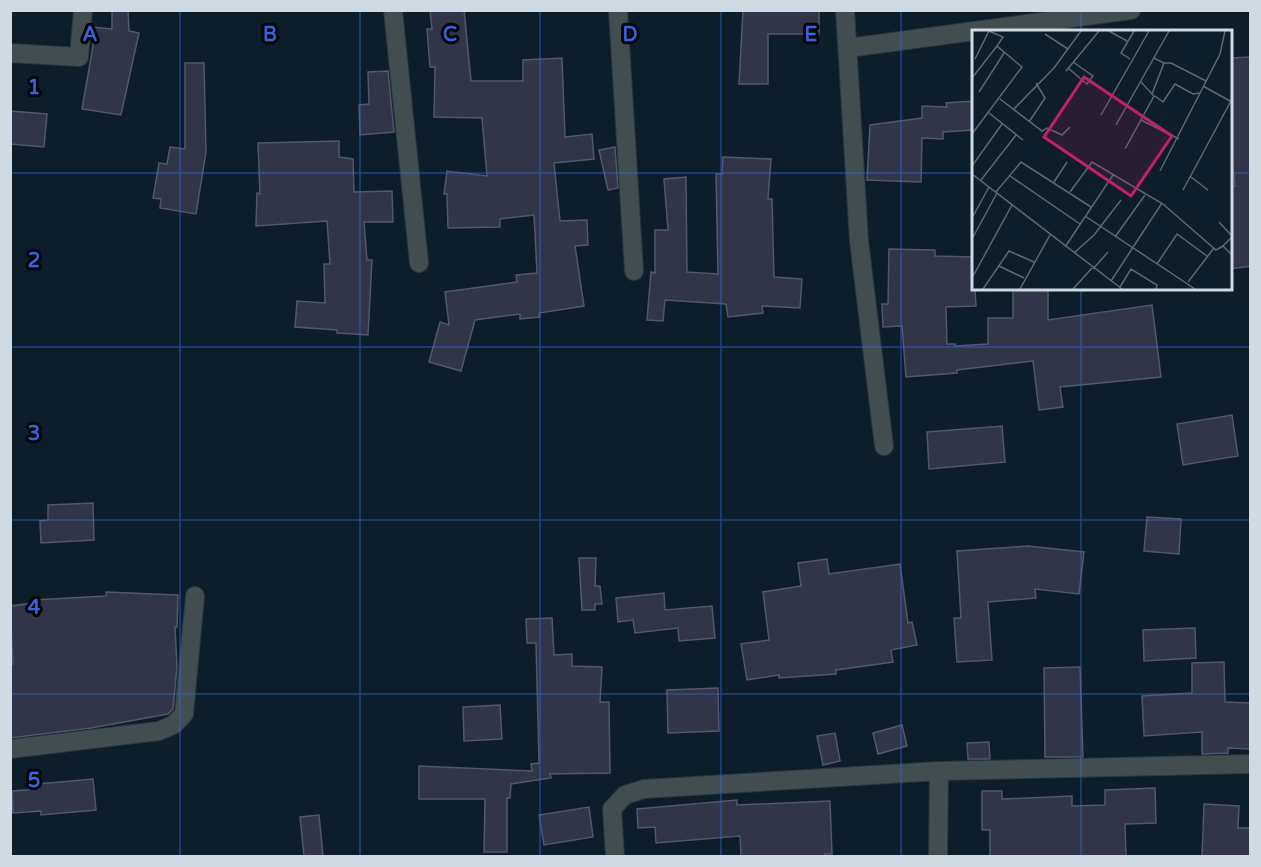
<svg xmlns="http://www.w3.org/2000/svg" width="1261" height="867" font-family="'Varela Round',sans-serif">
<style>
.building{fill:#313547;stroke:#53576b;stroke-width:1.5}
.lines{fill:none;stroke-linecap:round;stroke-linejoin:round}
.minor-casing{stroke:#283743;stroke-width:20}
.minor{stroke:#424d4f;stroke-width:18}
.grid{fill:none;stroke:#3863da;stroke-width:1.5;stroke-opacity:0.55}
.inset-road{fill:none;stroke:#5b6973;stroke-width:1.5}
.view{fill:#c32262;fill-opacity:0.15;stroke:#c32262;stroke-width:3}
.inset-edge{fill:none;stroke:#cfdae2;stroke-width:3}
.grid-label{font-size:20px;text-anchor:middle;font-weight:bold;fill:#3863da;stroke:#02070b;stroke-width:6;stroke-linejoin:round;paint-order:stroke}
</style>
<rect width="100%" height="100%" fill="#0d1d29"/>
<!-- building -->
<g class="building">
<polygon points="112,10 128,10 129,31 139,33 121,115 82,109 93,46 93,27 112,29"/>
<polygon points="430,10 464,10 471,81 523,81 523,60 562,58 565,137 592,134 594,159 554,163 560,221 587,220 588,245 575,246 584,306 539,313 540,317 520,319 520,314 475,320 461,371 429,362 440,322 449,325 445,292 517,282 516,275 537,273 534,215 500,219 500,227 448,228 447,194 444,194 447,171 487,176 482,118 434,117 435,67 430,67 427,29 432,29"/>
<polygon points="743,10 819,10 819,34 768,34 768,84 739,84"/>
<polygon points="1251,57 1251,266 1230,269 1230,186 1235,186 1230,142 1230,58"/>
<polygon points="185,63 204,63 206,152 196,214 160,208 161,199 153,198 159,163 167,164 170,147 185,149"/>
<polygon points="388,71 394,132 360,135 359,105 369,104 368,72"/>
<polygon points="973,101 973,130 943,132 943,139 922,138 921,182 867,180 870,125 922,118 922,106 947,107 946,103"/>
<polygon points="10,111 47,114 44,147 10,144"/>
<polygon points="339,141 339,157 353,159 354,192 392,191 393,222 364,222 367,260 372,260 368,335 337,333 337,330 295,327 297,301 325,303 324,264 330,264 327,221 256,226 257,193 260,194 258,143"/>
<polygon points="615,147 618,188 608,190 599,150"/>
<polygon points="723,157 771,159 768,199 772,199 774,277 802,279 800,308 762,306 763,313 728,317 726,304 665,300 663,321 647,320 651,272 655,273 655,230 668,230 664,179 686,177 687,272 718,274 716,174 722,174"/>
<polygon points="889,249 935,250 935,256 973,257 976,306 946,307 947,344 955,344 955,346 988,344 988,318 1013,318 1013,288 1048,288 1048,320 1152,305 1161,377 1060,387 1063,407 1039,410 1033,361 957,370 957,373 906,377 902,326 883,327 882,304 888,304"/>
<polygon points="1232,415 1238,456 1183,465 1177,424"/>
<polygon points="1002,426 1005,462 929,469 927,432"/>
<polygon points="93,503 94,540 41,543 40,521 48,520 48,505"/>
<polygon points="1147,517 1181,519 1179,554 1144,551"/>
<polygon points="1028,546 1084,552 1079,594 1035,589 1036,598 988,602 992,660 957,662 954,618 961,618 957,551"/>
<polygon points="579,558 596,558 595,586 600,586 602,604 595,604 595,610 582,610"/>
<polygon points="827,559 829,574 900,564 908,623 912,622 917,645 891,650 893,662 836,670 836,674 779,678 779,675 747,680 741,644 769,640 763,592 801,586 798,563"/>
<polygon points="106,592 178,595 177,627 175,627 177,667 173,709 168,714 91,728 10,738 10,664 13,664 10,606 33,603 33,600 106,596"/>
<polygon points="664,593 665,610 712,606 715,638 679,641 678,628 635,633 633,620 618,622 616,598"/>
<polygon points="552,618 554,655 572,654 572,666 602,667 600,702 609,702 610,773 550,774 551,778 511,784 510,798 507,798 507,852 484,852 485,799 419,799 419,766 532,771 531,764 539,763 536,643 527,643 526,619"/>
<polygon points="1195,628 1196,658 1144,661 1143,630"/>
<polygon points="1224,662 1225,702 1251,703 1251,749 1228,748 1228,753 1202,754 1202,732 1144,736 1142,696 1192,693 1192,663"/>
<polygon points="1080,667 1083,757 1045,757 1044,668"/>
<polygon points="718,688 719,731 668,733 667,690"/>
<polygon points="500,705 502,739 464,741 463,707"/>
<polygon points="902,725 907,746 878,754 873,733"/>
<polygon points="835,733 840,761 823,765 817,736"/>
<polygon points="989,742 990,759 968,759 967,743"/>
<polygon points="93,779 96,810 41,815 41,811 13,813 12,791 39,789 38,784"/>
<polygon points="1155,788 1156,823 1125,824 1126,856 990,856 990,830 982,830 982,791 1002,791 1002,799 1072,796 1072,806 1105,805 1105,790"/>
<polygon points="737,800 737,805 830,801 832,854 825,854 825,856 741,856 740,836 656,843 655,827 638,828 637,809"/>
<polygon points="1204,804 1239,806 1238,828 1251,828 1251,856 1202,856"/>
<polygon points="589,807 593,837 544,845 539,815"/>
<polygon points="319,815 323,856 304,856 300,817"/>
</g>
<g class="lines">
<defs>
<g id="minor">
<polyline points="393,10 419,263"/>
<polyline points="618,10 634,271"/>
<polyline points="845,10 859,241 884,446"/>
<polyline points="848,48 1131,10"/>
<polyline points="10,53 79,57 83,10"/>
<polyline points="10,749 159,731 173,725 184,714 195,596"/>
<polyline points="615,856 612,809 625,795 644,789 939,771 1250,764"/>
<polyline points="938,856 939,771"/>
</g>
</defs>
<!-- minor casing -->
<use href="#minor" class="minor-casing"/>
<!-- minor -->
<use href="#minor" class="minor"/>
</g>
<!-- grid -->
<path class="grid" d="M180,10V856M360,10V856M540,10V856M721,10V856M901,10V856M1081,10V32M10,173H973M1230,173H1250M1081,288V856M10,347H1250M10,520H1250M10,694H1250"/>
<!-- overview -->
<g transform="translate(972 30)">
<rect width="260" height="260" fill="#0d1d29"/>
<path class="inset-road" d="M137,1L155,11M73,4L96,19M158,29L149,23L162,1M192,33H199L234,51M96,38L115,54L121,46L101,32M94,41L127,1M0,48L25,16M231,56L258,71M7,62L32,23M180,64L192,33L182,28M183,66L191,72L203,54L221,64L227,63M28,69L70,101L75,98L90,105L98,97M41,80L82,38L109,1M17,83L51,110M129,85L177,1M169,90L207,109M57,92L73,68L64,53M144,95L197,1M0,104L50,37L25,16L31,7L17,1L3,29M153,119L182,66L169,52M0,136L30,94M188,141L248,24L253,1M0,144L150,259M38,146L108,194M219,147L236,160M9,150L44,105M82,152L95,132M211,160L260,69M24,162L49,132L119,177M98,162L120,132L191,174L244,220L251,216M113,186L223,259M0,188L17,157M247,192L260,206M143,207L173,165M0,209L25,163M93,217L141,145M102,223L122,205L149,170M259,224L251,216L260,207M185,234L205,204L235,226M27,236L52,248M121,239L136,222M0,248L40,175M139,251L190,173M216,252L242,218M148,257L159,239L185,255L184,259M11,259L37,221L62,232M48,259L78,205M101,259L120,238"/>
<path class="view" d="M112,47L200,106L159,166L72,107Z"/>
<rect width="260" height="260" class="inset-edge"/>
</g>
<g class="grid-label">
<text x="90" y="41">A</text>
<text x="270" y="41">B</text>
<text x="450" y="41">C</text>
<text x="630" y="41">D</text>
<text x="811" y="41">E</text>
<text x="34" y="94">1</text>
<text x="34" y="267">2</text>
<text x="34" y="440">3</text>
<text x="34" y="614">4</text>
<text x="34" y="787">5</text>
</g>
<!-- border -->
<rect width="1261" height="867" fill="none" stroke="#cfdae2" stroke-width="24"/>
</svg>
